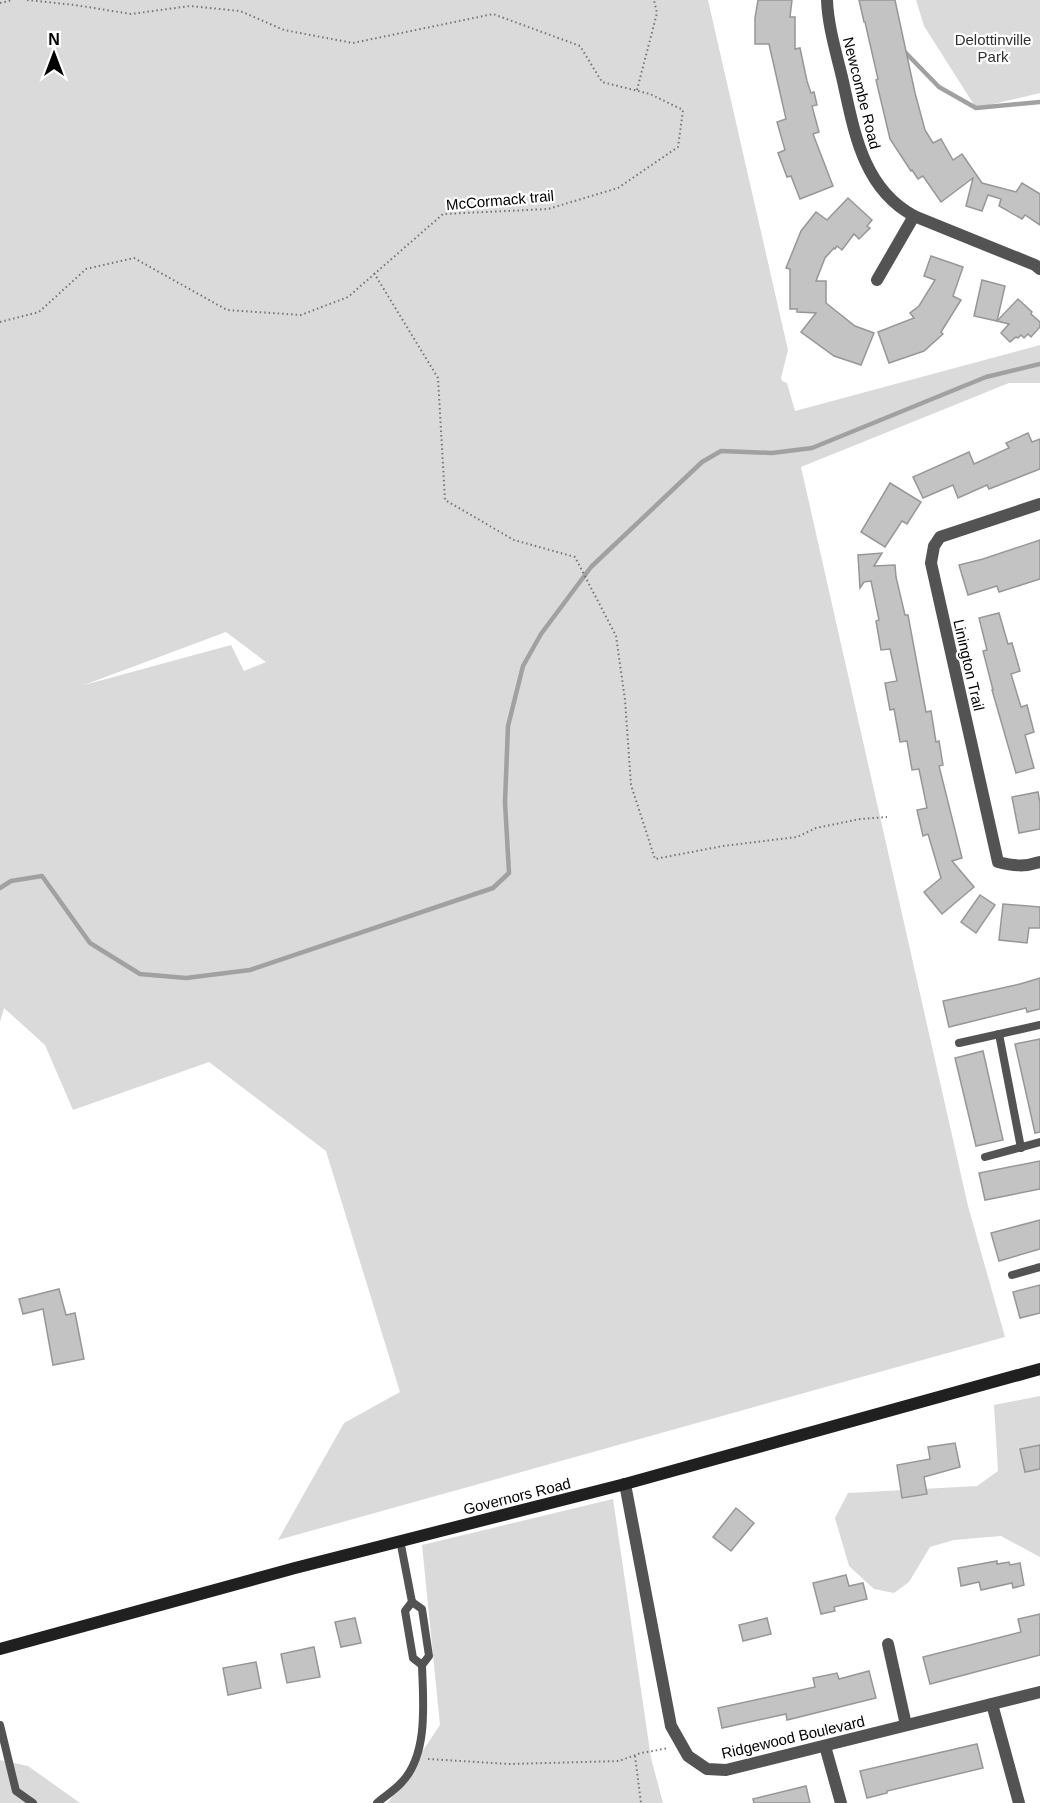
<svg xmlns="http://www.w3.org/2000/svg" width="1040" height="1803" font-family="Arial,sans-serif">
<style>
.green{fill:#dadada;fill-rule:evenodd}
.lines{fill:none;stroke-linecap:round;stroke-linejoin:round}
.stream{stroke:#a1a1a1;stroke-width:4.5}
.building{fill:#c3c3c3;stroke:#979797;stroke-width:1.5}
.path{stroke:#757575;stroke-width:2;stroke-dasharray:1.5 3;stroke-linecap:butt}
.service{stroke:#535353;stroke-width:8}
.minor{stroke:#535353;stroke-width:12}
.secondary{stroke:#202020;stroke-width:12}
.labels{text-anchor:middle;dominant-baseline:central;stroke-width:4.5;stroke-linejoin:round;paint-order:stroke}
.park-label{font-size:15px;fill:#313131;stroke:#fff}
.street-label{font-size:15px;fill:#000;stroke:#fff}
</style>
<rect width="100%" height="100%" fill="#fff"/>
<!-- green -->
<g class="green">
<path d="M0,0H708L788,350L781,378L782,381L787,383L795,411L1040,345V383H1009L801,467L968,1206L1005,1337L278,1540L344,1423L400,1392L326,1151L209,1062L73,1110L45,1045L4,1008L0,1022ZM226,632L266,662L244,671L231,645L84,685Z"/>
<polygon points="916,0 1040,0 1040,93 976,108 924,26"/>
<polygon points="1040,1396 1040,1557 1001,1536 954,1540 930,1547 909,1582 894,1593 874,1589 849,1566 835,1518 848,1493 977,1486 998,1471 994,1405"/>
<polygon points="613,1499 651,1758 663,1803 388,1803 440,1725 422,1545"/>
<polygon points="0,1760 28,1766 80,1803 0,1803"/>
</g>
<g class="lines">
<!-- stream -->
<g class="stream">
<polyline points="904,51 939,87 976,108 1040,102"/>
<polyline points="0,888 11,881 42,876 90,943 140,974 186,978 250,970 493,888 509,873 505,802 508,726 523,666 541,634 591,567 702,462 721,451 772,453 812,448 986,377 1040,364"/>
</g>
</g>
<!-- building -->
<g class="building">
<polygon points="758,0 792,0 790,17 795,17 795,49 800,48 807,81 811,93 814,92 817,105 812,106 819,132 813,134 833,186 800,199 791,176 787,177 778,153 785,150 777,122 786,119 769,44 755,44 755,18"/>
<polygon points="859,0 895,0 915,93 925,130 933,143 941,139 953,160 962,154 982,183 1016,192 1022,183 1040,194 1040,225 1025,215 1022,219 999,206 1001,199 988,195 982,211 966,206 973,178 941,202 923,176 918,179 912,170 911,171 890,139 876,80 878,79 865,22 864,22"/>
<polygon points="848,198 872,220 867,226 870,228 859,239 854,234 842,250 837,246 835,249 834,248 825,258 816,281 826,281 826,303 855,326 874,333 861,365 834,356 801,332 816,313 797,312 797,309 790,309 790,269 786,268 801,231 816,212 827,220"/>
<polygon points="931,256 963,267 953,296 961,300 941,332 943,334 924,351 889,363 878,332 914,318 910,313 919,306 935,280 924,276"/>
<polygon points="982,280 1005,286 997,321 974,316"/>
<polygon points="1018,299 1032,312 1031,314 1040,322 1040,327 1031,337 1028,334 1024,338 1021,335 1018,338 1016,337 1010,342 1001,333 1009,324 997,321"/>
<polygon points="1028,433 1032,442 1040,439 1040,469 989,489 987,485 958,498 953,485 923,498 913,477 969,452 974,464 1009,448 1006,443"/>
<polygon points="890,483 921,502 907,524 902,521 885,547 861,532"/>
<polygon points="1040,540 1040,579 999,592 997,586 968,595 959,565 983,559"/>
<polygon points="882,553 874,566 895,565 896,577 905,615 908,615 926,712 931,711 936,742 939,741 943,765 939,766 962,858 952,861 974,887 942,914 924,892 941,878 928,834 923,836 917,810 927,808 919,769 912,770 907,741 900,742 894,709 890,710 885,683 897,681 890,649 881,650 876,621 879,620 871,581 864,582 860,588 858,555"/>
<polygon points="999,613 1008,644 1012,643 1020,671 1011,674 1021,707 1027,705 1034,732 1025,735 1034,768 1016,773 992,690 993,690 983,651 987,650 979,618"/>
<polygon points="1038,792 1040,803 1040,829 1019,833 1012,797"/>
<polygon points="980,895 995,905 976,933 961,922"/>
<polygon points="1003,904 1040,907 1040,928 1029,928 1027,943 999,940"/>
<polygon points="1040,978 1040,1009 1027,1012 1026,1008 949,1027 943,1001 1020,984"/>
<polygon points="1040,1039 1040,1132 1035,1133 1015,1044"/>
<polygon points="983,1051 1003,1140 976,1146 955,1058"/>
<polygon points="1040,1161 1040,1189 985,1200 979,1173"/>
<polygon points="1040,1220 1040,1249 999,1261 991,1233"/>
<polygon points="1040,1285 1040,1313 1020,1318 1013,1292"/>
<polygon points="59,1289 66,1315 75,1313 84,1359 53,1365 43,1309 23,1314 19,1299"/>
<polygon points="955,1443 960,1467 924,1477 927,1494 902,1498 897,1465 930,1459 928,1447"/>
<polygon points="1040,1445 1040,1469 1025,1472 1020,1449"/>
<polygon points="736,1508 754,1523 731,1551 713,1537"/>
<polygon points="997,1561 997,1564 1009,1562 1010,1565 1020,1563 1024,1585 1013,1588 1012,1583 981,1590 979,1582 961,1586 958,1568"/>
<polygon points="846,1575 849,1586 863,1583 867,1599 834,1607 835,1611 821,1614 813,1583"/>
<polygon points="1040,1614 1040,1655 930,1684 923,1657 1021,1632 1018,1619"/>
<polygon points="355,1618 361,1643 341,1647 335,1622"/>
<polygon points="767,1618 771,1634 743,1641 739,1625"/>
<polygon points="314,1647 320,1677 287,1683 281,1654"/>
<polygon points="256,1662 261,1688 228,1695 223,1668"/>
<polygon points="869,1671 876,1698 787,1720 786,1714 722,1728 718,1708 815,1687 813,1678 837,1673 839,1679"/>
<polygon points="977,1744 983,1768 887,1791 887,1793 867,1798 860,1771"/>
<polygon points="806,1786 810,1803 754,1803 753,1799"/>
</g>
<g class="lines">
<!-- path -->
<g class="path">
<polyline points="0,3 13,0"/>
<polyline points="637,90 657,13 654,0"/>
<polyline points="374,273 438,378 445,500 514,540 575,557 616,636 625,700 631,785 655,859 723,846 797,837 816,828 860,819 887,817"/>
<polyline points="0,322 39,312 86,269 134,258 227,310 301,315 348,297 443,214 548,209 618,188 678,147 683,110 650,94 602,82 580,46 493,14 353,43 284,30 240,11 190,6 131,14 75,5 27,0"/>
<polyline points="635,1756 641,1803"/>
<polyline points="428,1759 510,1764 619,1761 641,1753 669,1748"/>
</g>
<!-- service -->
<g class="service">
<polyline points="999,1034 1021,1148"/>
<polyline points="959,1043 1040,1025"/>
<polyline points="985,1157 1040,1142"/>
<polyline points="1012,1275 1040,1267"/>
<polyline points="400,1540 412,1602"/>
<polyline points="412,1602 405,1611 413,1658 422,1665"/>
<polyline points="0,1725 16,1791 33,1803"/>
<path d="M377,1803C385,1796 395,1790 402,1782C429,1753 423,1700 422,1665L429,1656L422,1609L412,1602"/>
</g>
<!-- minor -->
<g class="minor">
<path d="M827,0C828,26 836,52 842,77C854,130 862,188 914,216L1035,265L1040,269"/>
<polyline points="877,280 914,216"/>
<path d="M1040,504L940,537L934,546L931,563L998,862C1014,866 1025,867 1040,862"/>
<polyline points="625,1484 671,1726 688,1756 707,1769 726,1770 1040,1692"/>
<polyline points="888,1644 906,1725"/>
<polyline points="992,1704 1019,1803"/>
<polyline points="825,1746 841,1803"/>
</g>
<!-- secondary -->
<polyline class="secondary" points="0,1649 295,1568 625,1484 1040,1369"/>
</g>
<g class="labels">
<!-- park labels -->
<g class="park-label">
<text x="993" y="39">Delottinville<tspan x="993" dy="17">Park</tspan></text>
</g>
<!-- street labels -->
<g class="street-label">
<text transform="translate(862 93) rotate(76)">Newcombe Road</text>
<text transform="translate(500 200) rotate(-5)">McCormack trail</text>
<text transform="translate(969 665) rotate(77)">Linington Trail</text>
<text transform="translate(517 1496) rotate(-14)">Governors Road</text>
<text transform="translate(793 1737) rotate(-13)">Ridgewood Boulevard</text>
</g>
</g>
<!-- north arrow -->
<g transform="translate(54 54)" stroke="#ffffff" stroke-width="4.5" paint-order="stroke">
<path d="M0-4.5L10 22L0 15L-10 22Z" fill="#000000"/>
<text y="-9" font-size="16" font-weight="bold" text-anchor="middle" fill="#000000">N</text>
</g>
</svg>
